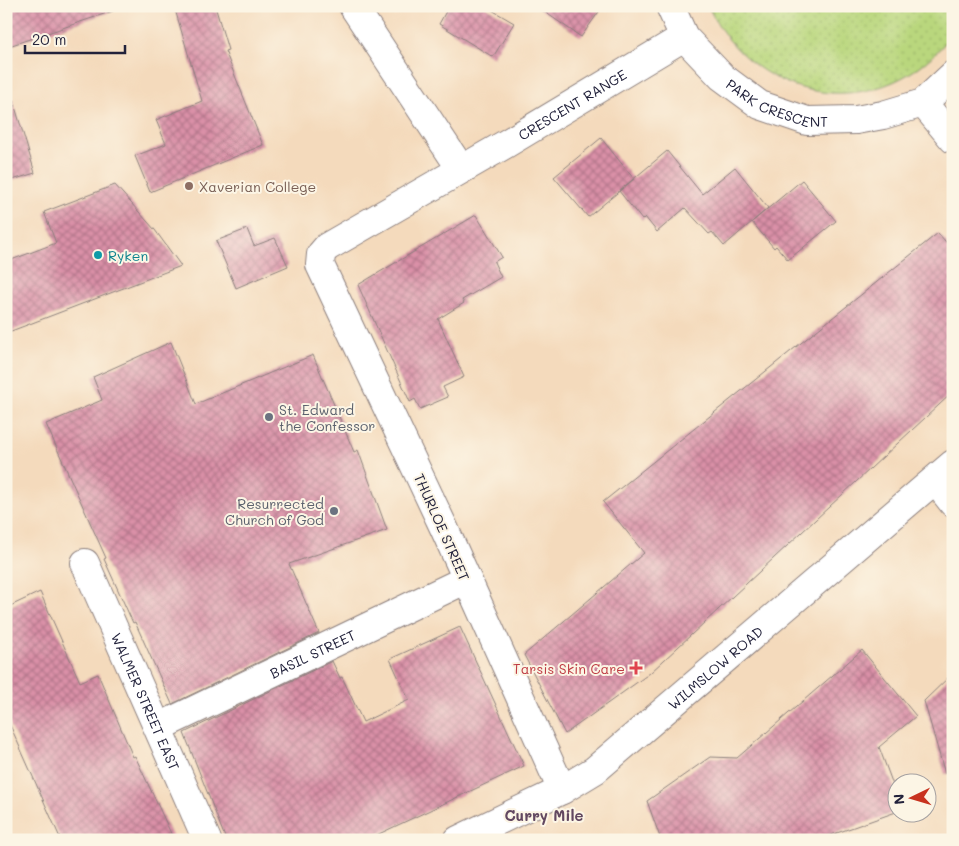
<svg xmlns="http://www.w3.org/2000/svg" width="959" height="846" font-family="Mali,sans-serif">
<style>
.grass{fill:url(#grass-dots);stroke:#6e7c5c}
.building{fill:url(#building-cross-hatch)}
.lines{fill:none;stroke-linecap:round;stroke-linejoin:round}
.street-casing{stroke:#8b7e7c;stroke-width:30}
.secondary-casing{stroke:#8b7e7c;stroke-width:30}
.street{stroke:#fff;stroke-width:28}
.secondary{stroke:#fff;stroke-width:28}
.education-dot{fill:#8d6e63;stroke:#fcf5e5;stroke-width:2}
.culture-dot{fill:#0f9aa8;stroke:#fcf5e5;stroke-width:2}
.worship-dot{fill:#6b7280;stroke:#fcf5e5;stroke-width:2}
.health-dot{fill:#e0444e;stroke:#fcf5e5;stroke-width:2}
.labels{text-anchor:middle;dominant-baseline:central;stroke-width:4;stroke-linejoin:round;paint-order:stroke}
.street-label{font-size:14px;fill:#22223b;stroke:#fcf5e5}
.education-label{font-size:14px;fill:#785e54;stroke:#fcf5e5;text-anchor:start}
.culture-label{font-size:14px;fill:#0d838f;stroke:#fcf5e5;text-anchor:start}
.worship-label{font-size:14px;fill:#5b616d;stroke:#fcf5e5;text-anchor:start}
.health-label{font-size:14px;fill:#be3a42;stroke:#fcf5e5;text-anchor:end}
.neighbourhood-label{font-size:15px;font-weight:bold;fill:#624861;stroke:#fcf5e5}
</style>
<defs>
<pattern id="grass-dots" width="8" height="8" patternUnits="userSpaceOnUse" patternTransform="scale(1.25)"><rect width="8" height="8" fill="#b9d77d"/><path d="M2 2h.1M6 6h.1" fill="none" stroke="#9fb86d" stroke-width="1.8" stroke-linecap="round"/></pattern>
<pattern id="building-cross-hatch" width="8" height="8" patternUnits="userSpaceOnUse" patternTransform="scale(1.25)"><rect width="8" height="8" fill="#da90a7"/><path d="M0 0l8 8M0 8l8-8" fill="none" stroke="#b07589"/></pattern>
</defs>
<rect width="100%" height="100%" fill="#fcf5e5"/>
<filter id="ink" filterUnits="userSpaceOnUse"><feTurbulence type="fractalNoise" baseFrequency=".02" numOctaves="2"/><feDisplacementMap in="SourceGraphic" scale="10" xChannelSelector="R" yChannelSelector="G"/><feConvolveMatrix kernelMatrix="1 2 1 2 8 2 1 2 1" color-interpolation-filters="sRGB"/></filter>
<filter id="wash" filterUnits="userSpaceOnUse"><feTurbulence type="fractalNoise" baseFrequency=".0096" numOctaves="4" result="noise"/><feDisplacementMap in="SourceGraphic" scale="20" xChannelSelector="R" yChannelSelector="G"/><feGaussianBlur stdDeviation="1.12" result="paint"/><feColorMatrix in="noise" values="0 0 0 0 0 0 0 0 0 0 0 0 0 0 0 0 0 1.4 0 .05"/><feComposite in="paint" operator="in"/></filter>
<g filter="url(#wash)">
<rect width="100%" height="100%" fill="#f4dabc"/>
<!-- grass -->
<path class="grass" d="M708,6H953V33C885,126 755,107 708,6Z"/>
<g id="blocks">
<!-- building -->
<g class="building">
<polygon points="6,6 112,6 113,11 6,47"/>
<polygon points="174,6 215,6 228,50 225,51 263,145 150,192 135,156 166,144 156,120 202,101"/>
<polygon points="449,6 485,6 514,23 493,57 439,24"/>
<polygon points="536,6 603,6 581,37"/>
<polygon points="13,100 35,173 6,182 6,101"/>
<polygon points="601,138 634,179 588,217 554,177"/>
<polygon points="667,151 702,194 735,167 768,208 724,246 712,232 709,234 685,208 657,232 645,217 642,220 619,191"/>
<polygon points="802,180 836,221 788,260 776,246 774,248 752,222"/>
<polygon points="115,185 155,230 181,266 6,333 6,262 56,243 44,212"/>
<polygon points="476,215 502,257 494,262 501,277 462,300 464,303 438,319 464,377 443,387 448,397 420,409 415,399 410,402 358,285"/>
<polygon points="247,229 254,246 275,238 288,266 236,288 216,241"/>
<polygon points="938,233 953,250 953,392 650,673 565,734 524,655 644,553 603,502"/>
<polygon points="171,342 196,404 313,355 354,452 358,450 387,530 289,564 319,633 172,704 135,622 133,623 104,559 106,558 46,424 102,400 93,377"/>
<polygon points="40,592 80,682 98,674 133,757 135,756 174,840 61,840 6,716 6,608"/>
<polygon points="460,627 524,766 366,840 226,840 184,733 332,661 340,678 342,677 363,722 409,700 390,659"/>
<polygon points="862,650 916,716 879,747 896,793 896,812 817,840 661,840 647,801 710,757 737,758"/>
<polygon points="953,673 953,773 945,774 924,701"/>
</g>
</g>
</g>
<g filter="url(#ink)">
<use href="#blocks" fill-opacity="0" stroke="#8b7e7c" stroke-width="1"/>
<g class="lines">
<defs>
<g id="street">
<polyline points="353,6 461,169"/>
<path id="s1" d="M670,6L684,37L722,77L760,105L807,121L856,120L883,115L923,103L953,75"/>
<polyline points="923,103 953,139"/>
<polyline points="935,480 953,503"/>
<path id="s2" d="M85,563L207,840"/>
<path id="s3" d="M159,727L465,580"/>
<path id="s4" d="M562,790L444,528L320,265L321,254L327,247L504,145L684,37"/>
</g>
<g id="secondary">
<path id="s5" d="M458,840L562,790L595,770L953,464"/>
</g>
</defs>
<!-- street casing -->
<use href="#street" class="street-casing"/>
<!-- secondary casing -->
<use href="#secondary" class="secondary-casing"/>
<!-- street -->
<use href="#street" class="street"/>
<!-- secondary -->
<use href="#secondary" class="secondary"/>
</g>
</g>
<!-- markers -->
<circle class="education-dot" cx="189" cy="186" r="5"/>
<circle class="culture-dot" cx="98" cy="255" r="5"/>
<g class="worship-dot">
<circle cx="269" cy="417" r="5"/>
<circle cx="334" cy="511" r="5"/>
</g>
<path class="health-dot" d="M633.5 660.5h5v5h5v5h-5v5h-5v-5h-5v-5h5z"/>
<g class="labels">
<!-- street labels -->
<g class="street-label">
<text stroke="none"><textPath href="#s1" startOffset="152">PARK CRESCENT</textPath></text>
<text stroke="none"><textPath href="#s4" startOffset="882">CRESCENT RANGE</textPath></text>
<text transform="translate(442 527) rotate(66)">THURLOE STREET</text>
<text stroke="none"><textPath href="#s3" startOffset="170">BASIL STREET</textPath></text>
<text stroke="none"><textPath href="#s5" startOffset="312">WILMSLOW ROAD</textPath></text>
<text stroke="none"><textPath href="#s2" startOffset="151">WALMER STREET EAST</textPath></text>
</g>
<!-- education labels -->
<g class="education-label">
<text x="199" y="186">Xaverian College</text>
</g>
<!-- culture labels -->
<g class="culture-label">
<text x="108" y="255">Ryken</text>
</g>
<!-- worship labels -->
<g class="worship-label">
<text x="279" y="409">St. Edward<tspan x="279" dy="16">the Confessor</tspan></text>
<text x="324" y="503" text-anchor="end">Resurrected<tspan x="324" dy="16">Church of God</tspan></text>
</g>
<!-- health labels -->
<g class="health-label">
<text x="625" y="668">Tarsis Skin Care</text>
</g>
<!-- neighbourhood labels -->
<g class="neighbourhood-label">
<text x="544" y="815">Curry Mile</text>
</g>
</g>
<!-- margin -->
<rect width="959" height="846" fill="none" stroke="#fcf5e5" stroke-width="25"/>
<!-- north arrow -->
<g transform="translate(912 798) rotate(265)"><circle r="24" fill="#fcf5e5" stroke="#a5a1a1"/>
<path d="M0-4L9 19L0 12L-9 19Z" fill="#c8321e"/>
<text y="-8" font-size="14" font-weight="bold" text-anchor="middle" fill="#22223b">N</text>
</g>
<!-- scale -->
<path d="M25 45v8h100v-8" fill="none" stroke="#22223b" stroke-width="2.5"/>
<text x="32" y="45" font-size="15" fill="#22223b" stroke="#fcf5e5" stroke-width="4" paint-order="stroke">20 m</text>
</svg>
